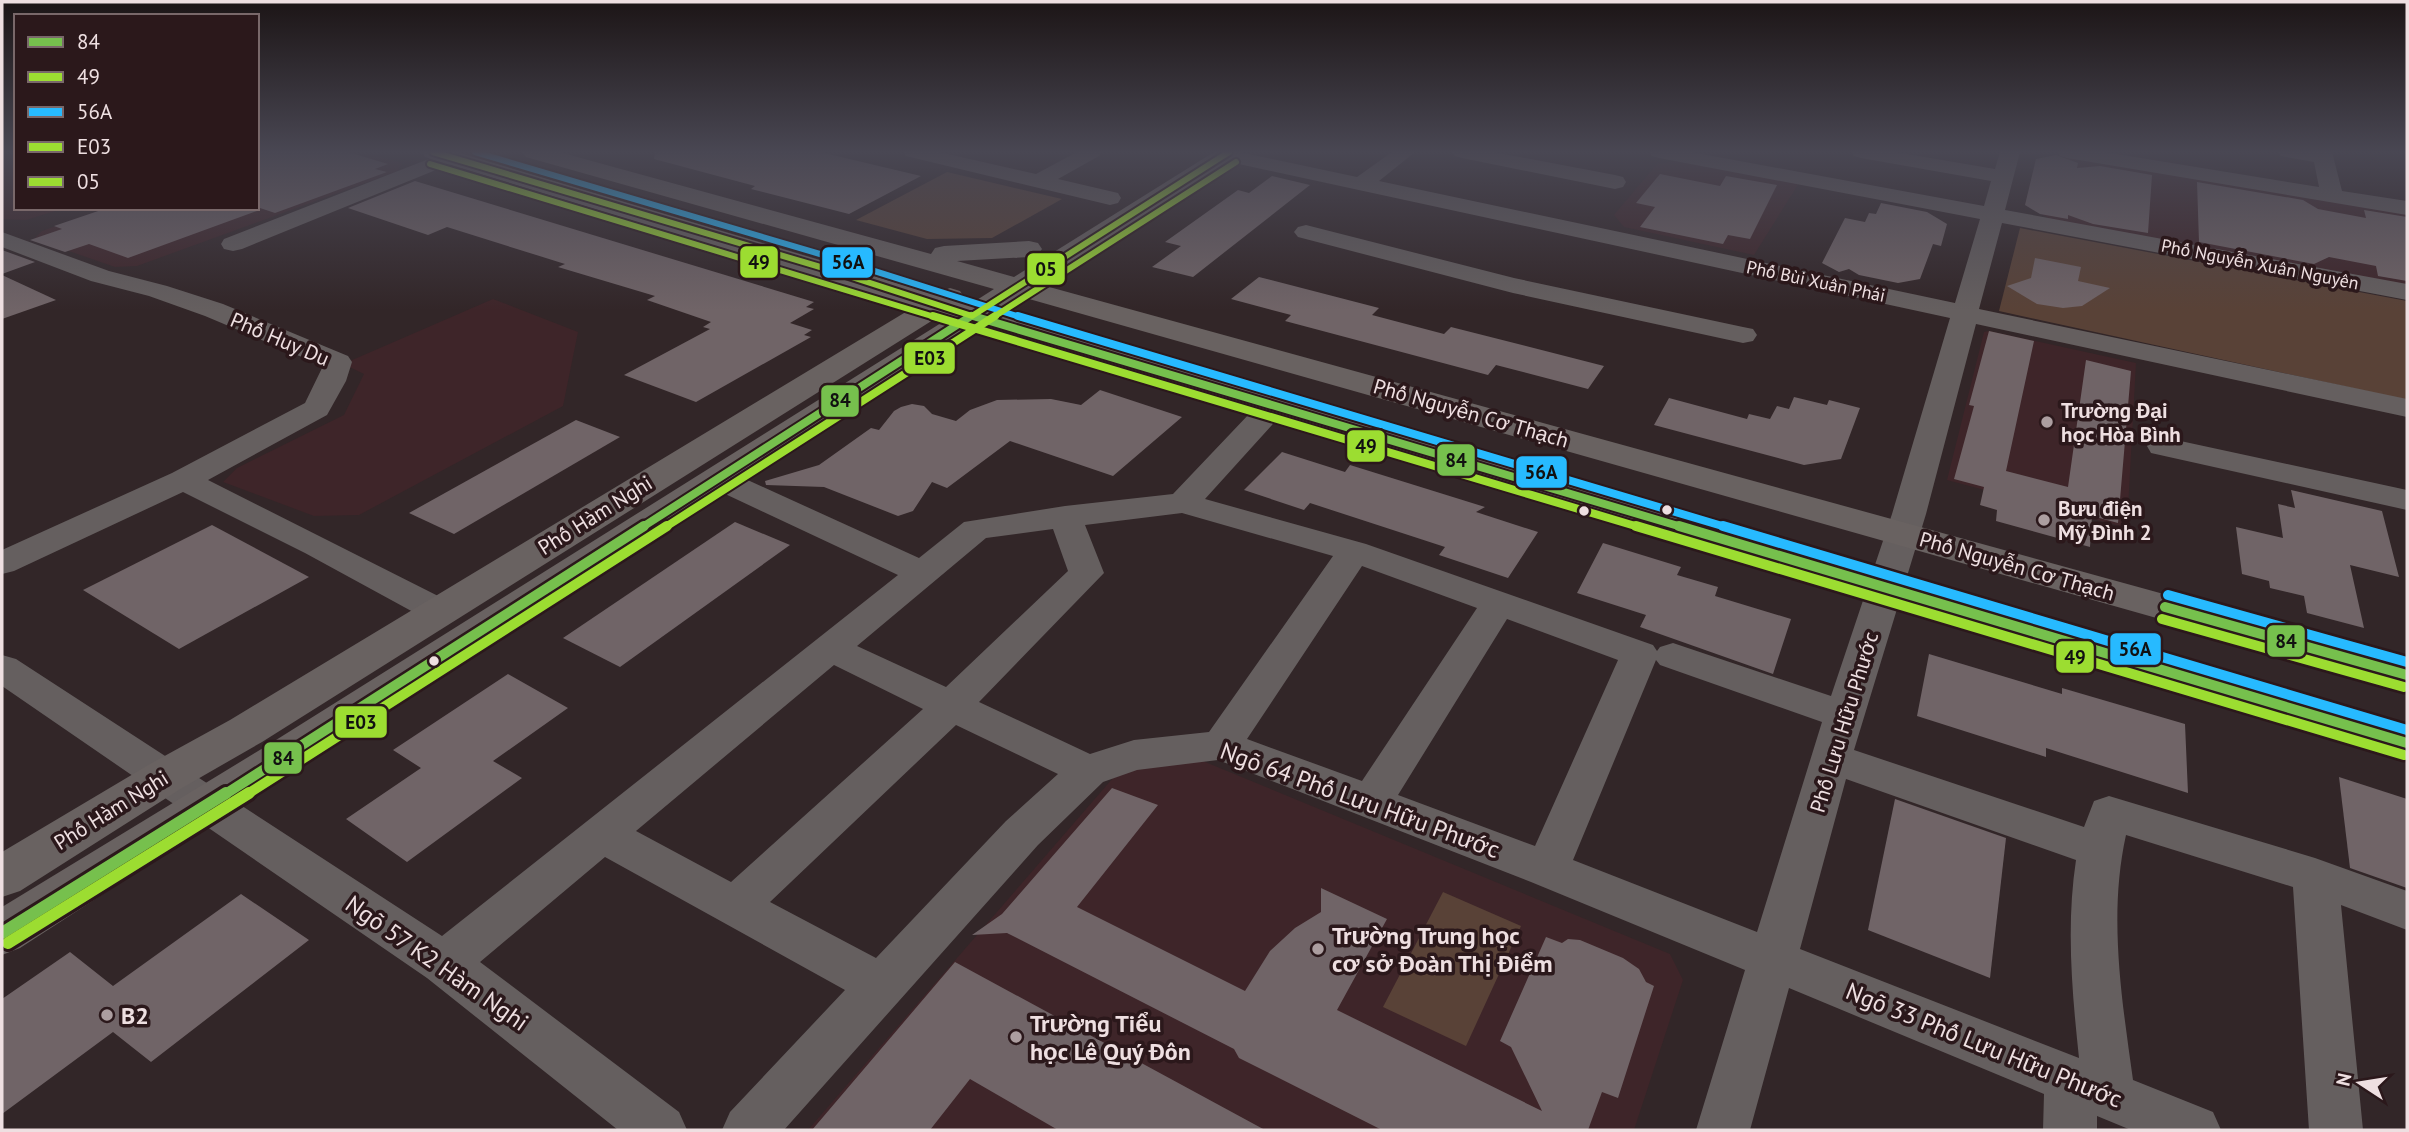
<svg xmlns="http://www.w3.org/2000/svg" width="2409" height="1132" font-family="'PT Sans',sans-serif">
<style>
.built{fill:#3e2529}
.green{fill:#594237}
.building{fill:#706467}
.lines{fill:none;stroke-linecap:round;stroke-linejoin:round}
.street{fill:#655f5f;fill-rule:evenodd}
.secondary{fill:#696261;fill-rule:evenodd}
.bus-1-far3-casing{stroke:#2b181b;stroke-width:10}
.bus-1-far2-casing{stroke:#2b181b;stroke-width:12}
.bus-1-far1-casing{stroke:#2b181b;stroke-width:15}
.bus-1-casing{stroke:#2b181b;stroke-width:18}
.bus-2-far2-casing{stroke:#2b181b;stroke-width:10}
.bus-2-far1-casing{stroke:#2b181b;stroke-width:12}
.bus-2-casing{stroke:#2b181b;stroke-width:15}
.bus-3-far2-casing{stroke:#2b181b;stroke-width:10}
.bus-3-far1-casing{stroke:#2b181b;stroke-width:12}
.bus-3-casing{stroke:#2b181b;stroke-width:15}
.bus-4-far3-casing{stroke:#2b181b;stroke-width:10}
.bus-4-far2-casing{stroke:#2b181b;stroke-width:12}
.bus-4-far1-casing{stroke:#2b181b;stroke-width:15}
.bus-4-casing{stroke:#2b181b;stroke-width:18}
.bus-5-casing{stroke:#2b181b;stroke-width:10}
.bus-1-far3{stroke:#76c04d;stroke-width:6}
.bus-1-far2{stroke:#76c04d;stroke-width:8}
.bus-1-far1{stroke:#76c04d;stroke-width:10}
.bus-1{stroke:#76c04d;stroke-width:12}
.bus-2-far2{stroke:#9cdd31;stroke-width:6}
.bus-2-far1{stroke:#9cdd31;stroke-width:8}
.bus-2{stroke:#9cdd31;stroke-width:10}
.bus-3-far2{stroke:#27baff;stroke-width:6}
.bus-3-far1{stroke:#27baff;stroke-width:8}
.bus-3{stroke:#27baff;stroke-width:10}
.bus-4-far3{stroke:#9cdd31;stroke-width:6}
.bus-4-far2{stroke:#9cdd31;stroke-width:8}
.bus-4-far1{stroke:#9cdd31;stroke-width:10}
.bus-4{stroke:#9cdd31;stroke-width:12}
.bus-5{stroke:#9cdd31;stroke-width:6}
.poi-dot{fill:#ac9ea0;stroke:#2b181b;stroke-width:2.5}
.bus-dot{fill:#eedfe1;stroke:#2b181b;stroke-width:2.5}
.labels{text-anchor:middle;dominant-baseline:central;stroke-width:7;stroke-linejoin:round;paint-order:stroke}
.far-street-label{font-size:18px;fill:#eedfe1;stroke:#2b181b}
.street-label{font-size:21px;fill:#eedfe1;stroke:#2b181b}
.poi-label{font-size:21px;font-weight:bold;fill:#eedfe1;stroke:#2b181b;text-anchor:start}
.near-street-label{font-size:24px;fill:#eedfe1;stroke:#2b181b}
.near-poi-label{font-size:24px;font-weight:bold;fill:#eedfe1;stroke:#2b181b;text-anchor:start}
.line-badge{stroke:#2b181b;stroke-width:2.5}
.pale-badge-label{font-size:19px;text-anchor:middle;font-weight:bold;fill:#111}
</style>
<rect width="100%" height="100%" fill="#322628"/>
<!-- built -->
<g class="built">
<polygon points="2,152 16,152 16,208 65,208 26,220 2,219"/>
<polygon points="257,152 364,152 402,163 398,171 137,266 115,267 34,239 42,231 107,208 257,208"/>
<polygon points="2062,154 2407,213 2407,286 2050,219 2025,205 2036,159"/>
<polygon points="1675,161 1799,183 1754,255 1624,227 1614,215 1657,164"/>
<polygon points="493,299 578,332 563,406 359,515 314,516 223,482 237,468 344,415 364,374 343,364"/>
<polygon points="1989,331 2136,363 2127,528 1947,480 1984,332"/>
<polygon points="1198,759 1670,954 1683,980 1634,1130 808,1130 1113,778 1152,762"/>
</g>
<!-- green -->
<g class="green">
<polygon points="947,172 1062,199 992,238 927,239 856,220"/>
<polygon points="2020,228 2407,301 2407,400 1999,311"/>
<polygon points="1443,892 1521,926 1466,1046 1383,1007"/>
</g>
<!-- building -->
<g class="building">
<polygon points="257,152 348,152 388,164 375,169 387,172 275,213 257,207"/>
<polygon points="655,152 820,152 921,176 849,214 751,189 755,186 654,159"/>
<polygon points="2056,155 2078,163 2077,168 2100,166 2152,175 2148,233 2093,224 2068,215 2068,219 2040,214 2025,205 2036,159"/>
<polygon points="1660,174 1720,186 1726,176 1777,185 1750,239 1728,235 1723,244 1640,227 1655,207 1636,203"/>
<polygon points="1272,176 1310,185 1193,277 1152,267 1181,246 1165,242 1238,190 1249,193"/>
<polygon points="415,181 814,302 806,307 814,309 790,323 812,330 804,335 811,337 696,402 624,375 710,329 703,327 711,322 647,300 655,296 558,267 565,264 447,227 428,235 348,208"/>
<polygon points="2197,182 2303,200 2318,209 2366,218 2364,210 2407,217 2407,281 2378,276 2376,266 2329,257 2314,264 2199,242"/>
<polygon points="1881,203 1927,212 1947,224 1941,246 1933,244 1920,279 1898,283 1859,275 1849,269 1839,272 1822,263 1845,218 1865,222 1869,213 1876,214"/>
<polygon points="107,208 130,211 138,208 256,208 257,211 128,258 89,244 65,252 30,240 62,229 54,226"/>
<polygon points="2,250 35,262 2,274"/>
<polygon points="2035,258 2081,267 2078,281 2110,288 2082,306 2063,308 2037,304 2007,286 2031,278"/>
<polygon points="2,275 56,300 2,319"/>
<polygon points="1259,277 1379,308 1372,315 1444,334 1451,327 1604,366 1588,389 1496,365 1488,375 1285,321 1291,315 1231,299"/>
<polygon points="1989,331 2034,341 2006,471 2068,487 2086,360 2131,371 2118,523 2092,516 2090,547 1996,521 1997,510 1980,505 1984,487 1954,479 1974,406 1969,405"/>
<polygon points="1100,390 1182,417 1113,476 1010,441 947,488 932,482 913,511 898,516 824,487 766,485 765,481 819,465 871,428 879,430 894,411 901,407 912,404 924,406 932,414 956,421 970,410 997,400 1051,399 1081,405"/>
<polygon points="1794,397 1827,405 1829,400 1860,408 1841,459 1804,465 1654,425 1669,398 1747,419 1749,414 1770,419 1777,406 1789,409"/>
<polygon points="576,420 620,437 454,534 409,513"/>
<polygon points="1282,452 1345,472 1350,465 1485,507 1476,512 1538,532 1508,578 1439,555 1445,547 1310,503 1304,510 1244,490"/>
<polygon points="2291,490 2382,511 2399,577 2350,565 2364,628 2307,613 2304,596 2270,588 2269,581 2242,574 2236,527 2283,538 2278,504 2295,508"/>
<polygon points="735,522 790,545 620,667 563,638"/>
<polygon points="212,525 309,577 179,649 83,590"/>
<polygon points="1603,543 1681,567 1677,575 1718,587 1715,596 1791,619 1773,674 1640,627 1646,615 1577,593"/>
<polygon points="1929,654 2062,694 2062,688 2185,724 2188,793 2046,748 2046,757 1917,716"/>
<polygon points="508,674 568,708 493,761 522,778 407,862 346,819 421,768 393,750"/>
<polygon points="2339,777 2407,799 2407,888 2350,868"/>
<polygon points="1112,788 1158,805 1077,907 1245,991 1270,951 1295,928 1321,912 1321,888 1387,919 1337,1010 1542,1111 1511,1047 1500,1041 1546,937 1562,943 1568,939 1580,940 1623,958 1639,969 1646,982 1654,986 1618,1098 1602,1092 1588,1130 1382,1130 1239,1058 1234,1049 1007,933 972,935 1002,914"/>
<polygon points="1895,799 2006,838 1990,978 1868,930"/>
<polygon points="241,894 309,940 151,1062 113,1032 2,1114 2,999 70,952 113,986"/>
<polygon points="955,962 1265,1130 1058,1130 970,1079 930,1130 812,1130"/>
</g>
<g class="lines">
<!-- street -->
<g class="street">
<polygon points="455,152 462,157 458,161 242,249 233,251 224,249 221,244 224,239 444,153"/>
<polygon points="903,152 939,152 1036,174 1077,152 1102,152 1099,156 1058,179 1118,193 1121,198 1118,203 1110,205 906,156"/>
<path d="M1217,152H1239L1357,177L1392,152H1415L1379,181L1955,303L1980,219L1659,158L1652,156L1649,152H1691L1984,206L1991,181L1861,158L1854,156L1851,152H1895L1995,169L2000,152H2020L2005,210L2407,284V300L2002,223L1979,309L2407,399V417L1976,324L1926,514L1854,750L2084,827L2094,801L2109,796L2315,858L2407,891V930L2341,905L2363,1130H2309L2293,887L2126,835C2108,916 2122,1000 2133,1080L2213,1112L2221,1130H2131L2097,1116V1130H2043L2044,1094L1789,988L1750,1130H1696L1745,970L1531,882L1218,760L1137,770L1103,782L1038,845L784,1130H722L730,1112L845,990L605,857L480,962L679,1112L687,1130H618L427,978L2,686V655L16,659L442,936L898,575L706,485L701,478L706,471L717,468L728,471L919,558L964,522L1065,506L1173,494L1250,413L1261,398L1271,395L1281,398L1286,404L1272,425L1205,499L1366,544L1653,645L1657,651L1660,647L1673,643L1831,696L1892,514L1950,318L1225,161L1218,159L1214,155ZM1182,513L1333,556L1209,732L1134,740L1090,754L979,702L1104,573L1085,525ZM1053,529L1068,571L946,687L857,646L986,538ZM1362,566L1477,608L1362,781L1247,739ZM1507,619L1618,660L1535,846L1398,795ZM1656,660L1660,665L1822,722L1757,932L1573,860ZM834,665L923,709L731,882L636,831ZM956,725L1058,774L1006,821L876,958L770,902ZM1846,779L2076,860C2066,926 2072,992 2079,1058L1800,949Z"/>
<polygon points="1452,152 1493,152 1615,175 1623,177 1626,182 1623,187 1615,189 1462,158 1455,156"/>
<polygon points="2057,152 2104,152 2319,187 2314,162 2281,156 2278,152 2332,152 2342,191 2407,201 2407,215 2067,158 2060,156"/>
<polygon points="1306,225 1514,278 1743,327 1753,329 1757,335 1753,341 1743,343 1513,293 1298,237 1294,232 1298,227"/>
<polygon points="2,232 109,271 167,286 223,304 348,356 352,362 346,381 327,415 208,480 452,603 457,611 452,619 439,623 426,619 305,553 183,492 14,571 2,574 2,550 172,473 305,403 323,366 205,316 149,296 91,281 2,247"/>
<polygon points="2162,437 2407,490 2407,510 2151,453 2147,446 2151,439"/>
</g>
<!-- secondary -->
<polygon class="secondary" points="422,152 457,152 934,294 950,288 960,291 964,297 960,303 969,305 994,289 526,157 522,152 559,152 931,254 935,248 944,246 1029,241 1038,243 1042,249 1038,255 1029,257 957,261 1014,277 1214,152 1240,152 1237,157 1042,285 2407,661 2407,689 1022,297 997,314 2407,727 2407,759 977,327 20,948 2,955 2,907 268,745 949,318 941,315 262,742 182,788 20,891 2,897 2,852 150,764 230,720 914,307 425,157"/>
<defs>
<polyline id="bus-1-far3" points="969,318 972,316 979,318"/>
<g id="bus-1-far2">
<polyline points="973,316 1685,528"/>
<polyline points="641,528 971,316"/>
</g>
<g id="bus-1-far1">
<polyline points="1679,526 2407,743"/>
<polyline points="2165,607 2407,675"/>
<polyline points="224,795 644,526"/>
</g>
<polyline id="bus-1" points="2,933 226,793"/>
<polyline id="bus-2-far2" points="430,164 938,318"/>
<polyline id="bus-2-far1" points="933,316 1642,528"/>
<g id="bus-2">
<polyline points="1636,526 2404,755"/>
<polyline points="2162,619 2404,687"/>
</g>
<polyline id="bus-3-far2" points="475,152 830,257 1023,318"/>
<polyline id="bus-3-far1" points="1018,316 1729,528"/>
<g id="bus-3">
<polyline points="1723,526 2407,730"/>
<polyline points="2168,595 2407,662"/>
</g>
<polyline id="bus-4-far3" points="992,318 1236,162"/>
<polyline id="bus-4-far2" points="664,528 995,316"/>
<polyline id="bus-4-far1" points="246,795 667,526"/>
<polyline id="bus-4" points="8,943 249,793"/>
<polyline id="bus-5" points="433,152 827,269 972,316 1229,152"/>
</defs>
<!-- bus-1-far3 casing -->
<use href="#bus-1-far3" class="bus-1-far3-casing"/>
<!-- bus-1-far2 casing -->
<use href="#bus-1-far2" class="bus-1-far2-casing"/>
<!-- bus-1-far1 casing -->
<use href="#bus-1-far1" class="bus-1-far1-casing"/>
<!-- bus-1 casing -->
<use href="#bus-1" class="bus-1-casing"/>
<!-- bus-2-far2 casing -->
<use href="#bus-2-far2" class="bus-2-far2-casing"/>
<!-- bus-2-far1 casing -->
<use href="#bus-2-far1" class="bus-2-far1-casing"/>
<!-- bus-2 casing -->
<use href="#bus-2" class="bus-2-casing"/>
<!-- bus-3-far2 casing -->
<use href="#bus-3-far2" class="bus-3-far2-casing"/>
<!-- bus-3-far1 casing -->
<use href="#bus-3-far1" class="bus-3-far1-casing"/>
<!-- bus-3 casing -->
<use href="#bus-3" class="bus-3-casing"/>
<!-- bus-4-far3 casing -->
<use href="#bus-4-far3" class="bus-4-far3-casing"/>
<!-- bus-4-far2 casing -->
<use href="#bus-4-far2" class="bus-4-far2-casing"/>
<!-- bus-4-far1 casing -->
<use href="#bus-4-far1" class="bus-4-far1-casing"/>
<!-- bus-4 casing -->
<use href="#bus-4" class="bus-4-casing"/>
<!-- bus-5 casing -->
<use href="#bus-5" class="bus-5-casing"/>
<!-- bus-1-far3 -->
<use href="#bus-1-far3" class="bus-1-far3"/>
<!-- bus-1-far2 -->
<use href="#bus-1-far2" class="bus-1-far2"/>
<!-- bus-1-far1 -->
<use href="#bus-1-far1" class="bus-1-far1"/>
<!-- bus-1 -->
<use href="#bus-1" class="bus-1"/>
<!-- bus-2-far2 -->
<use href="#bus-2-far2" class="bus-2-far2"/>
<!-- bus-2-far1 -->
<use href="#bus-2-far1" class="bus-2-far1"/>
<!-- bus-2 -->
<use href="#bus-2" class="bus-2"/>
<!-- bus-3-far2 -->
<use href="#bus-3-far2" class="bus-3-far2"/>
<!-- bus-3-far1 -->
<use href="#bus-3-far1" class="bus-3-far1"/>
<!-- bus-3 -->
<use href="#bus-3" class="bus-3"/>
<!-- bus-4-far3 -->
<use href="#bus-4-far3" class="bus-4-far3"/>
<!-- bus-4-far2 -->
<use href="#bus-4-far2" class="bus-4-far2"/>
<!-- bus-4-far1 -->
<use href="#bus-4-far1" class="bus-4-far1"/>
<!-- bus-4 -->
<use href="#bus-4" class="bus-4"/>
<!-- bus-5 -->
<use href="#bus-5" class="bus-5"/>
</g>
<!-- sky -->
<linearGradient id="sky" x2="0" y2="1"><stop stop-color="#1c1516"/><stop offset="0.49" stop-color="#494753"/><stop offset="1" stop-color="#494753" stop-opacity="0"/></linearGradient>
<rect width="2409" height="310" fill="url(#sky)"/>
<!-- markers -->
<g class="poi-dot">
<circle cx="2047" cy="422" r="7"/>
<circle cx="2044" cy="520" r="7"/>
<circle cx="1318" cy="949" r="7"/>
<circle cx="107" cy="1015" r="7"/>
<circle cx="1016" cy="1037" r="7"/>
</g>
<g class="bus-dot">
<circle cx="1667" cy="510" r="6"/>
<circle cx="1584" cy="511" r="6"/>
<circle cx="434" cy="661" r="6"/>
</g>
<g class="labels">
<!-- far-street labels -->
<g class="far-street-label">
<text transform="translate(2260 264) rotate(11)">Phố Nguyễn Xuân Nguyên</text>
<text transform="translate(1816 281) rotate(12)">Phố Bùi Xuân Phái</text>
</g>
<!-- street labels -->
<g class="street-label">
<text transform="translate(280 339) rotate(23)">Phố Huy Du</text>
<text transform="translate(1471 413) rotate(16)">Phố Nguyễn Cơ Thạch</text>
<text transform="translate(595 515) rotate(-32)">Phố Hàm Nghi</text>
<text transform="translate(2017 566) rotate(16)">Phố Nguyễn Cơ Thạch</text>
<text transform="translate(1844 722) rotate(-73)">Phố Lưu Hữu Phước</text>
<text transform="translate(111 810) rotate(-32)">Phố Hàm Nghi</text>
</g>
<!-- poi labels -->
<g class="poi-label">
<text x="2061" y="410">Trường Đại<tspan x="2061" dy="24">học Hòa Bình</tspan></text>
<text x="2058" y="508">Bưu điện<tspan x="2058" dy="24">Mỹ Đình 2</tspan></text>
</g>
<!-- near-street labels -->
<g class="near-street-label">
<text transform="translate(1360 800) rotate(20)">Ngõ 64 Phố Lưu Hữu Phước</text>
<text transform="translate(437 963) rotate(35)">Ngõ 57 K2 Hàm Nghi</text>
<text transform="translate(1984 1045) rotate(22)">Ngõ 33 Phố Lưu Hữu Phước</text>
</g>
<!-- near-poi labels -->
<g class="near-poi-label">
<text x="1332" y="935">Trường Trung học<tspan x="1332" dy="28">cơ sở Đoàn Thị Điểm</tspan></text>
<text x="121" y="1015">B2</text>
<text x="1030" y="1023">Trường Tiểu<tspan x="1030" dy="28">học Lê Quý Đôn</tspan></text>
</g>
</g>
<g class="line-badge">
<rect x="739" y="245" width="40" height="34" rx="7" fill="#9cdd31"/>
<rect x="821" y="246" width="53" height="33" rx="7" fill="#27baff"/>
<rect x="1026" y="252" width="40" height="34" rx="7" fill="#9cdd31"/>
<rect x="903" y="341" width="53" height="34" rx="7" fill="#9cdd31"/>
<rect x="820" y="384" width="40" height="34" rx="7" fill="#76c04d"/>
<rect x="1346" y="429" width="40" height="34" rx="7" fill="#9cdd31"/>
<rect x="1436" y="443" width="40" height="34" rx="7" fill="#76c04d"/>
<rect x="1515" y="455" width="53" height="34" rx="7" fill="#27baff"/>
<rect x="2266" y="624" width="40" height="34" rx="7" fill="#76c04d"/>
<rect x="2109" y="632" width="53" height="34" rx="7" fill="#27baff"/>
<rect x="2055" y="640" width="40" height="34" rx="7" fill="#9cdd31"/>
<rect x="334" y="705" width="54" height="34" rx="7" fill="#9cdd31"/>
<rect x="263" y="741" width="40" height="34" rx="7" fill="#76c04d"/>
</g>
<g class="pale-badge-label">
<text x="759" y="269">49</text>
<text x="848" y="269">56A</text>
<text x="1046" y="276">05</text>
<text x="930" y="365">E03</text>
<text x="840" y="407">84</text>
<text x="1366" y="453">49</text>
<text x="1456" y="467">84</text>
<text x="1541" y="479">56A</text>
<text x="2286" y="648">84</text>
<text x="2135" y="656">56A</text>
<text x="2075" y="664">49</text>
<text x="361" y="729">E03</text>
<text x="283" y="765">84</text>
</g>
<!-- border -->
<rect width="2409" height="1132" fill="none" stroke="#eedfe1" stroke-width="7"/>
<!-- legend -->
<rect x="14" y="14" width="245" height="196" fill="#2b181b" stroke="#79686a" stroke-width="2"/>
<rect x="28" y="37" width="35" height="10" fill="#76c04d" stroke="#79686a" stroke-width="2"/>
<text x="77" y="49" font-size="21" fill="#eedfe1">84</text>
<rect x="28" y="72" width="35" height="10" fill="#9cdd31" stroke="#79686a" stroke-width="2"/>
<text x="77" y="84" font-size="21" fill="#eedfe1">49</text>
<rect x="28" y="107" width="35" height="10" fill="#27baff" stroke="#79686a" stroke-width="2"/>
<text x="77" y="119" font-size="21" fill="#eedfe1">56A</text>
<rect x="28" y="142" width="35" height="10" fill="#9cdd31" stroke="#79686a" stroke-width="2"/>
<text x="77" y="154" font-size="21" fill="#eedfe1">E03</text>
<rect x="28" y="177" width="35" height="10" fill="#9cdd31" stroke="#79686a" stroke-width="2"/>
<text x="77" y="189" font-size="21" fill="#eedfe1">05</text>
<!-- north arrow -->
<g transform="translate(2360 1083) rotate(282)" stroke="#2b181b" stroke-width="5" paint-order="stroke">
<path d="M0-5L12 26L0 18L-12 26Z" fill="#eedfe1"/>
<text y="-10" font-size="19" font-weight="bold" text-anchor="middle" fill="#eedfe1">N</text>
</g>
</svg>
